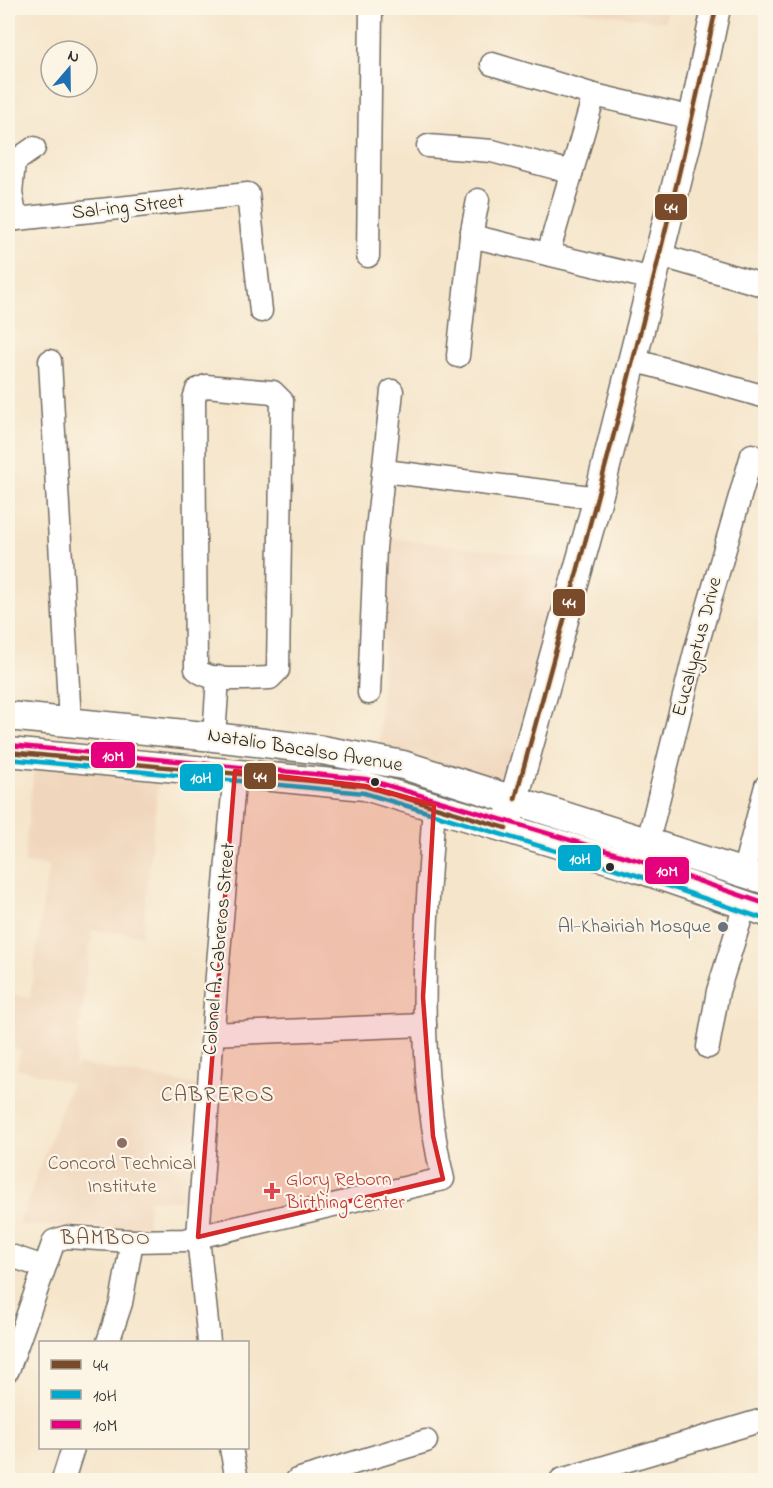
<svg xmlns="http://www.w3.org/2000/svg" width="773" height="1488" font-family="'Indie Flower',sans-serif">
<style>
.built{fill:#f0d6bc}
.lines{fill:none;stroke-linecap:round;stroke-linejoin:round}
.major-tunnel{stroke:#cdc0aa;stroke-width:28;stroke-dasharray:28 14;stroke-linecap:butt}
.minor-casing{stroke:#726c63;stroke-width:25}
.major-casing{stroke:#726c63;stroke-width:31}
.minor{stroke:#fff;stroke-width:22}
.major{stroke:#fff;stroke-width:28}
.bus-1-casing{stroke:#fcf5e5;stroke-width:9}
.bus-2-casing{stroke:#fcf5e5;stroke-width:9}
.bus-3-casing{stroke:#fcf5e5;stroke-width:9}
.bus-1{stroke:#7a4b2a;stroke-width:4.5}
.bus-2{stroke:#00a9ce;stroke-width:4.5}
.bus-3{stroke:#e5007d;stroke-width:4.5}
.marked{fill:#d62828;fill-opacity:0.2;stroke:#d62828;stroke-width:4.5;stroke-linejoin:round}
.bus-dot{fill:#2b2b2b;stroke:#fcf5e5;stroke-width:2}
.worship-dot{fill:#6b7280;stroke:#fcf5e5;stroke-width:2}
.education-dot{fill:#8d6e63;stroke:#fcf5e5;stroke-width:2}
.health-dot{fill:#e0444e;stroke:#fcf5e5;stroke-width:2}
.labels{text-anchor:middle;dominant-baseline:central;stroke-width:4.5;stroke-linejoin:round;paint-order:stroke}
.street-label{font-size:20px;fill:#2b2b2b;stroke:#fcf5e5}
.worship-label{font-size:20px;fill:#5b616d;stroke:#fcf5e5;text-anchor:end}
.education-label{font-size:20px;fill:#785e54;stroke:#fcf5e5}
.health-label{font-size:20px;fill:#be3a42;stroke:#fcf5e5;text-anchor:start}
.neighbourhood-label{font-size:21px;letter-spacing:1.5px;fill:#6a524b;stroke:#fcf5e5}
.line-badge{stroke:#fcf5e5;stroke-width:2}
.badge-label{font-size:16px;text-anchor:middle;font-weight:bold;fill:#fff}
</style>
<rect width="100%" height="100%" fill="#fcf5e5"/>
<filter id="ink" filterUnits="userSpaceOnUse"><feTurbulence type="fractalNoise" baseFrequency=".0167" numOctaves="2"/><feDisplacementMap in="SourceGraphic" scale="12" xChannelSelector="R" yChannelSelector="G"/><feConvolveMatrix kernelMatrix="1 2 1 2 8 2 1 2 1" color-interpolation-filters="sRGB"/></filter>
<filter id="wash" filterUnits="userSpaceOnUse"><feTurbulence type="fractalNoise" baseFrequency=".008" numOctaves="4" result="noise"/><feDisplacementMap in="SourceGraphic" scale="24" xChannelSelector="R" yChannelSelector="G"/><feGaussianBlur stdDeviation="1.35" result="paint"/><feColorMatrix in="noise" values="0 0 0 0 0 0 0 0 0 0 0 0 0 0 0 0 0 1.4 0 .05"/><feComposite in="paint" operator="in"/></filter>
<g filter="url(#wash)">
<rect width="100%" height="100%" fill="#f5e5ca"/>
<!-- built -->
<g class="built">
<polygon points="558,8 667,8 665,22"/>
<polygon points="387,538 567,559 509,769 499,778 475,778 379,752"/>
<polygon points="34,765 159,776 142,935 92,930 74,1071 78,1064 202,1086 187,1200 149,1200 148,1229 19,1225 71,1083 17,1068 21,1050 8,1047 8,994 30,999 48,866 24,863"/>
</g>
</g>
<g filter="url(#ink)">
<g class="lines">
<!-- major-tunnel -->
<polyline class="major-tunnel" points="279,758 371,773 476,801"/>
<defs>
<g id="minor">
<polyline points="492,64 594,95 693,118"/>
<polyline points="428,146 492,151 571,172"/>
<polyline points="16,219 11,193 14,162 34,148"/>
<polyline points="8,220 248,194 261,311"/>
<polyline points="471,236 653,279"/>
<polyline points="548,254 594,95"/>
<polyline points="659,255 766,286"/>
<polyline points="368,256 371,8"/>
<polyline points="458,356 471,236 478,200"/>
<polyline points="633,360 766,397"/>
<polyline points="50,361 70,722"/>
<path d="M206,386L273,392L282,401L278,670L270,678C250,678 211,684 196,669L194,399L197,390Z"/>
<polyline points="385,471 598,498"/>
<polyline points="369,693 375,548 392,391"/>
<polyline points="214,737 218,677"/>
<polyline points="648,841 695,652 752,455"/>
<polyline points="743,873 766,786"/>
<polyline points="212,1034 425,1025"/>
<polyline points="708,1047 718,991 745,905"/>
<polyline points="8,1255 44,1267"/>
<polyline points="108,1342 121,1303 132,1241"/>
<polyline points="209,1342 198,1237 217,975 235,771"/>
<path d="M8,1370L54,1241L66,1237L132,1241L185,1240L443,1179C414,1056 426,930 434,805"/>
<polyline points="231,1448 237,1480"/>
<polyline points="63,1480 73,1448"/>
<polyline points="297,1480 426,1441"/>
<polyline points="561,1480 766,1419"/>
</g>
<g id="major">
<polyline points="8,716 214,737 322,750 403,765 766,880"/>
<polyline points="8,752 365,786 638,868 766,912"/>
<polyline points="506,828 598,498 693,118 716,8"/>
</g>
</defs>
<!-- minor casing -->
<use href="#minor" class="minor-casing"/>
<!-- major casing -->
<use href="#major" class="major-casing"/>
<!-- minor -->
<use href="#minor" class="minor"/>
<!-- major -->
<use href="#major" class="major"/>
<defs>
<g id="bus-1">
<polyline points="8,752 365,786 506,828"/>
<path d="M515,799C587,537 660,274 716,8"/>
</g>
<polyline id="bus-2" points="8,759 364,793 636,875 764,919"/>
<polyline id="bus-3" points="9,745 366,779 640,861 766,904"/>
</defs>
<!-- bus-1 casing -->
<use href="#bus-1" class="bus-1-casing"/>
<!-- bus-2 casing -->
<use href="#bus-2" class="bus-2-casing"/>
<!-- bus-3 casing -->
<use href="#bus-3" class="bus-3-casing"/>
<!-- bus-1 -->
<use href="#bus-1" class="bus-1"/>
<!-- bus-2 -->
<use href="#bus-2" class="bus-2"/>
<!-- bus-3 -->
<use href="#bus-3" class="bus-3"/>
</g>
</g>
<!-- marked area -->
<path class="marked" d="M235,771L365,786L434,805L423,997L433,1136L443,1179L198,1237Z"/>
<!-- markers -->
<g class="bus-dot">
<circle cx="375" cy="782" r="5"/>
<circle cx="610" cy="867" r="5"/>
</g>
<circle class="worship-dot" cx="723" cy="927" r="6"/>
<circle class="education-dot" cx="122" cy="1143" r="6"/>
<path class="health-dot" d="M269 1182h6v6h6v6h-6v6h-6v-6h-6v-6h6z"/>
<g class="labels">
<!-- street labels -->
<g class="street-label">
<text transform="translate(128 208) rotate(-6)">Sal-ing Street</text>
<text transform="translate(698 647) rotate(-75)">Eucalyptus Drive</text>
<text transform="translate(305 751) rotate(9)">Natalio Bacalso Avenue</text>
<text transform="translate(220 949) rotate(-85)">Colonel A. Cabreros Street</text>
</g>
<!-- worship labels -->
<g class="worship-label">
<text x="711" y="927">Al-Khairiah Mosque</text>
</g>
<!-- education labels -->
<g class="education-label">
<text x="122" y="1164">Concord Technical<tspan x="122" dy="23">Institute</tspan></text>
</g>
<!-- health labels -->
<g class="health-label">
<text x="286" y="1180">Glory Reborn<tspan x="286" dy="23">Birthing Center</tspan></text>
</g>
<!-- neighbourhood labels -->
<g class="neighbourhood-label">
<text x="218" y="1096">CABREROS</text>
<text x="106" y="1239">BAMBOO</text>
</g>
</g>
<g class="line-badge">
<rect x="654" y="193" width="34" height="28" rx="6" fill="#7a4b2a"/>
<rect x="552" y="588" width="34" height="29" rx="6" fill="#7a4b2a"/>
<rect x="90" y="741" width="46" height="28" rx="6" fill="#e5007d"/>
<rect x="243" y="762" width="34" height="28" rx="6" fill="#7a4b2a"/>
<rect x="179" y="763" width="45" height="29" rx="6" fill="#00a9ce"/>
<rect x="557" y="844" width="45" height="28" rx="6" fill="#00a9ce"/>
<rect x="644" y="856" width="46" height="29" rx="6" fill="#e5007d"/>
</g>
<g class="badge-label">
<text x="671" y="213">44</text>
<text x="569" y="608">44</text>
<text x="113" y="761">10M</text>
<text x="260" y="782">44</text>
<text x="201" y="783">10H</text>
<text x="580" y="864">10H</text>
<text x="667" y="876">10M</text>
</g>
<!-- margin -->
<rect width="773" height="1488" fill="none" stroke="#fcf5e5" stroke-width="30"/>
<!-- legend -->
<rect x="39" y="1341" width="210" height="108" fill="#fcf5e5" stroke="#a8a49b" stroke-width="1.5"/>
<rect x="51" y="1360" width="30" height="9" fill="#7a4b2a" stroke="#a8a49b" stroke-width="1.5"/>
<text x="93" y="1371" font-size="18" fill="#2b2b2b">44</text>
<rect x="51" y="1390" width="30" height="9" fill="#00a9ce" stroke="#a8a49b" stroke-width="1.5"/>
<text x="93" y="1401" font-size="18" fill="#2b2b2b">10H</text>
<rect x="51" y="1420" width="30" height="9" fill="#e5007d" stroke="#a8a49b" stroke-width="1.5"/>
<text x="93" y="1431" font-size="18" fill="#2b2b2b">10M</text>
<!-- north arrow -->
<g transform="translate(69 69) rotate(20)"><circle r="28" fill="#fcf5e5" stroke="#a8a49b" stroke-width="1.5"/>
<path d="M0-4.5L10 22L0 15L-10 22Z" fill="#1f6fb2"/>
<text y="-9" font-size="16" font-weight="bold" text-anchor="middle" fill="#2b2b2b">N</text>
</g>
</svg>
